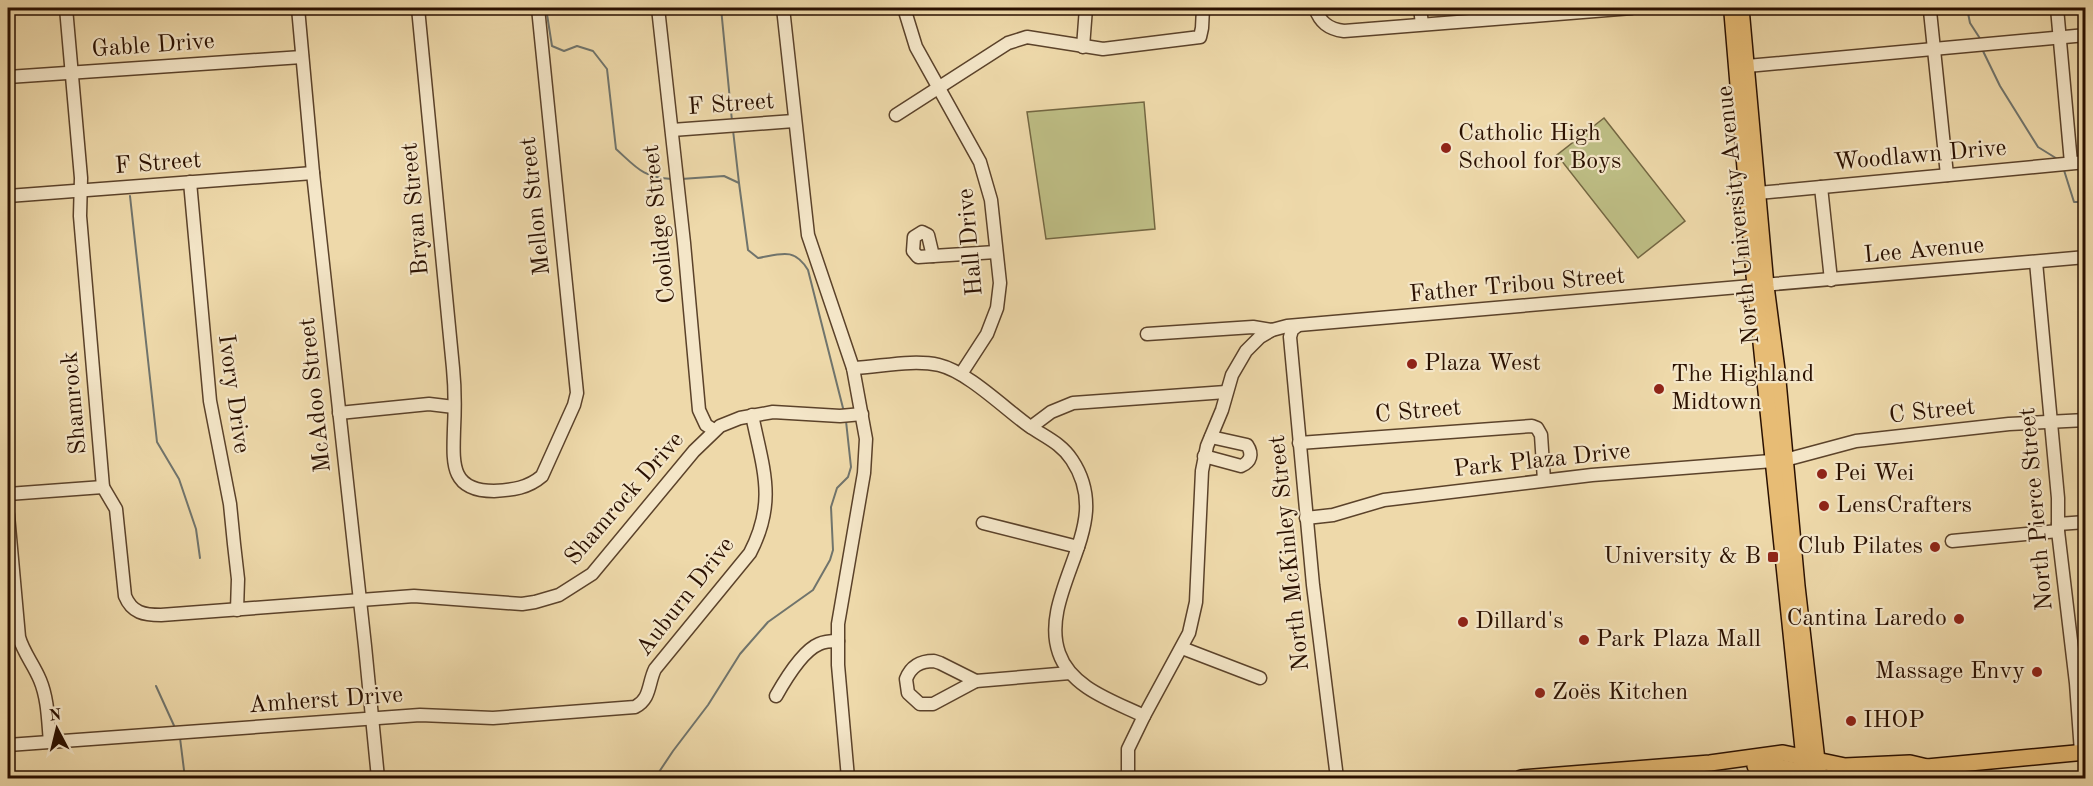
<svg xmlns="http://www.w3.org/2000/svg" width="2093" height="786" font-family="'Old Standard TT',serif">
<style>
.green{fill:#bebe85;stroke:#746742;stroke-width:1.5}
.lines{fill:none;stroke-linecap:round;stroke-linejoin:round}
.stream{stroke:#70746c;stroke-width:2}
.minor-casing{stroke:#5b422a;stroke-width:15}
.major-casing{stroke:#2a1000;stroke-width:18}
.minor{stroke:#f4e6c8;stroke-width:12}
.major{stroke:#e7bc75;stroke-width:15}
.poi-dot{fill:#8f2418;stroke:#f4e6c8;stroke-width:2}
.labels{text-anchor:middle;dominant-baseline:central;stroke-width:4.5;stroke-linejoin:round;paint-order:stroke}
.street-label{font-size:24px;fill:#2a1000;stroke:#f4e6c8}
.poi-label{font-size:24px;fill:#2a1000;stroke:#f4e6c8;text-anchor:start}
</style>
<rect width="100%" height="100%" fill="#eed9aa"/>
<filter id="stains"><feTurbulence type="fractalNoise" baseFrequency=".00333" numOctaves="4"/><feColorMatrix values="0 0 0 0 .2 0 0 0 0 .09 0 0 0 0 .02 0 0 0 .5 -.17"/></filter>
<radialGradient id="worn" r=".72"><stop offset=".6" stop-color="#630" stop-opacity="0"/><stop offset="1" stop-color="#630" stop-opacity=".3"/></radialGradient>
<!-- green -->
<g class="green">
<polygon points="1144,102 1155,229 1046,239 1027,112"/>
<polygon points="1604,118 1685,221 1638,258 1557,155"/>
</g>
<g class="lines">
<!-- stream -->
<g class="stream">
<path d="M546,8L552,46L564,51L577,46L593,51L607,69L616,149C636,167 643,178 672,179"/>
<polyline points="721,8 732,121"/>
<polyline points="1967,8 1970,23 1981,40"/>
<polyline points="1982,49 2000,86 2038,147 2059,160"/>
<polyline points="733,130 739,183"/>
<polyline points="2063,167 2074,202 2086,202"/>
<path d="M681,179L724,176L739,183L748,250L758,258C781,254 794,247 808,270L844,412"/>
<polyline points="130,196 157,442 179,479 196,529 200,558"/>
<polyline points="156,686 176,730"/>
<polyline points="180,738 185,778"/>
<polyline points="655,778 673,751 708,705 740,654 768,622 813,590 830,560 833,550 831,507 837,488 848,477 851,467 846,421"/>
</g>
<defs>
<g id="minor">
<path d="M66,8L81,178L80,216L103,487L116,509L125,596C132,613 144,615 161,615L414,596L522,604L535,602L559,595L592,574L694,451L720,426L740,418L773,412L840,416L862,414"/>
<polyline points="298,8 313,173 365,646 378,778"/>
<path d="M418,8L453,368C455,388 455,409 454,429C453,463 450,491 494,491C513,490 528,488 542,476L574,405L577,393L538,8"/>
<polyline points="658,8 684,243 699,410 706,425 714,430"/>
<polyline points="783,8 808,235 853,368 866,439 864,473 838,624 838,665 848,778"/>
<polyline points="904,8 916,47 980,162 991,200 1000,283 997,308 987,334 961,374"/>
<path d="M1315,8C1320,22 1328,29 1344,31L1632,8"/>
<polyline points="1420,8 1422,24"/>
<polyline points="2057,8 2071,163"/>
<polyline points="1930,11 1947,175"/>
<polyline points="1083,47 1086,8"/>
<polyline points="1747,66 2086,35"/>
<polyline points="8,77 302,57"/>
<polyline points="896,115 1008,43 1027,37 1103,49 1200,37 1202,28 1203,8"/>
<polyline points="672,130 794,121"/>
<polyline points="190,182 210,401 230,504 234,544 238,579 237,610"/>
<polyline points="1821,187 1831,280"/>
<polyline points="1758,193 2086,162"/>
<polyline points="8,196 313,173"/>
<polygon points="922,232 928,235 933,256 918,257 913,251 914,237"/>
<polyline points="933,256 996,252"/>
<polyline points="2036,262 2058,498 2058,531 2076,683 2081,752"/>
<polyline points="1297,326 1292,330 1290,337 1313,585 1337,778"/>
<polyline points="1147,334 1253,327 1272,330"/>
<path d="M853,368C880,367 912,359 939,365C968,372 1004,408 1029,426C1045,437 1061,443 1072,460C1082,475 1087,493 1086,511C1083,557 1043,608 1059,653C1071,688 1113,701 1144,716"/>
<polyline points="339,413 429,404 454,407"/>
<polyline points="1031,427 1051,412 1073,403 1226,392"/>
<polyline points="1299,443 1532,426 1537,428 1541,435 1544,480"/>
<path d="M1204,456L1241,466C1251,462 1253,454 1247,445L1211,437"/>
<polyline points="8,494 103,487"/>
<path d="M8,515L19,637C23,652 34,665 40,680C48,699 48,721 50,742"/>
<polyline points="1306,518 1333,515 1384,500 1592,475 1785,460 1856,441 2009,424 2086,420"/>
<polyline points="983,523 1078,547"/>
<polyline points="2058,524 2086,522"/>
<polyline points="1952,541 2058,531"/>
<polyline points="1182,648 1260,678"/>
<path d="M934,661L940,663L976,681L933,704H920L908,693L906,679C911,666 920,661 934,661Z"/>
<polyline points="976,681 1070,673"/>
<path d="M776,696C785,680 802,651 819,644C825,641 832,641 838,641"/>
<path d="M8,745L420,715L493,718L635,707C651,699 648,683 655,669L750,553C777,501 763,469 752,415"/>
<polyline points="1128,778 1128,749 1144,716 1189,633 1196,602 1202,471 1207,446 1222,410 1232,375 1246,351 1260,337 1272,330 1287,326 2086,257"/>
</g>
<g id="major">
<polyline points="1741,8 1766,286 1777,370 1797,586 1819,778"/>
<polyline points="1732,13 1754,275 1806,778"/>
<path d="M1755,766C1783,763 1806,776 1833,778"/>
<polyline points="1521,778 1710,763 1783,753 1845,766 1910,763 1927,767"/>
<polyline points="1856,778 1906,775 1927,767 2086,752"/>
</g>
</defs>
<!-- minor casing -->
<use href="#minor" class="minor-casing"/>
<!-- major casing -->
<use href="#major" class="major-casing"/>
<!-- minor -->
<use href="#minor" class="minor"/>
<!-- major -->
<use href="#major" class="major"/>
</g>
<!-- markers -->
<g class="poi-dot">
<circle cx="1446" cy="148" r="6"/>
<circle cx="1412" cy="364" r="6"/>
<circle cx="1659" cy="389" r="6"/>
<circle cx="1822" cy="474" r="6"/>
<circle cx="1824" cy="506" r="6"/>
<circle cx="1935" cy="547" r="6"/>
<rect x="1767" y="551" width="12" height="12" rx="3"/>
<circle cx="1959" cy="619" r="6"/>
<circle cx="1463" cy="622" r="6"/>
<circle cx="1584" cy="640" r="6"/>
<circle cx="2037" cy="672" r="6"/>
<circle cx="1540" cy="693" r="6"/>
<circle cx="1851" cy="721" r="6"/>
</g>
<g class="labels">
<!-- street labels -->
<g class="street-label">
<text transform="translate(153 46) rotate(-4)">Gable Drive</text>
<text transform="translate(731 105) rotate(-4)">F Street</text>
<text transform="translate(1920 156) rotate(-5)">Woodlawn Drive</text>
<text transform="translate(158 164) rotate(-4)">F Street</text>
<text transform="translate(536 206) rotate(-96)">Mellon Street</text>
<text transform="translate(416 209) rotate(-95)">Bryan Street</text>
<text transform="translate(1739 215) rotate(-96)">North University Avenue</text>
<text transform="translate(660 224) rotate(-96)">Coolidge Street</text>
<text transform="translate(971 242) rotate(-95)">Hall Drive</text>
<text transform="translate(1924 251) rotate(-5)">Lee Avenue</text>
<text transform="translate(1517 286) rotate(-5)">Father Tribou Street</text>
<text transform="translate(233 394) rotate(82)">Ivory Drive</text>
<text transform="translate(316 395) rotate(-96)">McAdoo Street</text>
<text transform="translate(75 403) rotate(-95)">Shamrock</text>
<text transform="translate(1418 412) rotate(-5)">C Street</text>
<text transform="translate(1932 412) rotate(-6)">C Street</text>
<text transform="translate(1542 461) rotate(-6)">Park Plaza Drive</text>
<text transform="translate(625 499) rotate(-49)">Shamrock Drive</text>
<text transform="translate(2037 509) rotate(-95)">North Pierce Street</text>
<text transform="translate(1290 553) rotate(-96)">North McKinley Street</text>
<text transform="translate(686 597) rotate(-52)">Auburn Drive</text>
<text transform="translate(326 701) rotate(-4)">Amherst Drive</text>
</g>
<!-- poi labels -->
<g class="poi-label">
<text x="1458" y="134">Catholic High<tspan x="1458" dy="28">School for Boys</tspan></text>
<text x="1424" y="364">Plaza West</text>
<text x="1671" y="375">The Highland<tspan x="1671" dy="28">Midtown</tspan></text>
<text x="1834" y="474">Pei Wei</text>
<text x="1836" y="506">LensCrafters</text>
<text x="1923" y="547" text-anchor="end">Club Pilates</text>
<text x="1761" y="557" text-anchor="end">University &amp; B</text>
<text x="1947" y="619" text-anchor="end">Cantina Laredo</text>
<text x="1475" y="622">Dillard's</text>
<text x="1596" y="640">Park Plaza Mall</text>
<text x="2025" y="672" text-anchor="end">Massage Envy</text>
<text x="1552" y="693">Zoës Kitchen</text>
<text x="1863" y="721">IHOP</text>
</g>
</g>
<!-- margin -->
<rect width="2093" height="786" fill="none" stroke="#eed9aa" stroke-width="30"/>
<rect x="9" y="9" width="2075" height="768" fill="none" stroke="#2a1000" stroke-width="3"/>
<rect x="15" y="15" width="2063" height="756" fill="none" stroke="#2a1000" stroke-width="1.5"/>
<!-- north arrow -->
<g transform="translate(57 729) rotate(353)" stroke="#f4e6c8" stroke-width="4.5" paint-order="stroke">
<path d="M0-4.5L10 22L0 15L-10 22Z" fill="#2a1000"/>
<text y="-9" font-size="16" font-weight="bold" text-anchor="middle" fill="#2a1000">N</text>
</g>
<rect width="100%" height="100%" filter="url(#stains)"/>
<rect width="100%" height="100%" fill="url(#worn)"/>
</svg>
